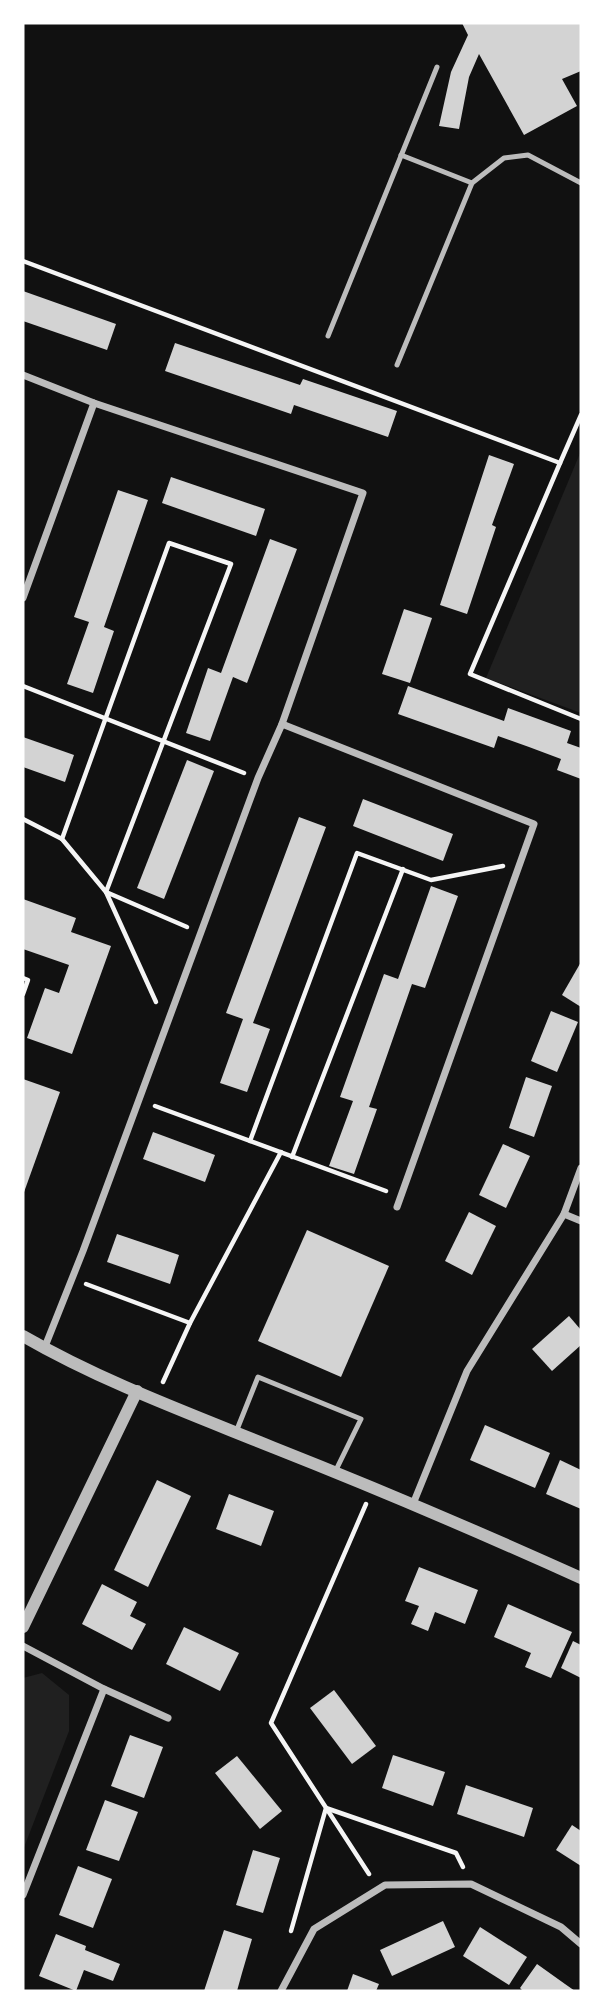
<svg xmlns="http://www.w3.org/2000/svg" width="604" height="2014" font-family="Merriweather,serif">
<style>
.green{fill:#202020}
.building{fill:#d3d3d3}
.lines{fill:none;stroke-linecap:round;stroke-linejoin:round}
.path{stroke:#f5f5f5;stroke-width:4.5}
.service{stroke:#bcbcbc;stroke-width:5}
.minor{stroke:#bcbcbc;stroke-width:7}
.tertiary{stroke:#bcbcbc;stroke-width:12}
</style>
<rect width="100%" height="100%" fill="#111"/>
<!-- green -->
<g class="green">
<polygon points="581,451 581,713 486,678"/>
<polygon points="42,1673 69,1695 69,1731 23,1850 23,1678"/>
</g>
<!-- building -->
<g class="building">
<polygon points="462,23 581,23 581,71 562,79 577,106 524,135 479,54 469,77 459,129 439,126 451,72 468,35"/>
<polygon points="23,291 116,324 107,350 23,321"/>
<polygon points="175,343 300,385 303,379 397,411 388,437 294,405 291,414 165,371"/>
<polygon points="489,455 514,464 492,525 496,527 467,614 440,605"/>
<polygon points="171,477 265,509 256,536 162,503"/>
<polygon points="118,490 148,500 104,627 114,631 93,693 67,684 89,622 74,617"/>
<polygon points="270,539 297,549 247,683 233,677 210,741 186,733 208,668 221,673"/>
<polygon points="404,609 432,618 410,683 382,674"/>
<polygon points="408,686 504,721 508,708 571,731 567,743 581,748 581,779 557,770 561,759 529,747 498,736 494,748 398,714"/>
<polygon points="23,737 74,755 65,782 23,767"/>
<polygon points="187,760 214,771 164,899 137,888"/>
<polygon points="363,799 453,834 443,861 353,826"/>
<polygon points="299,817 326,827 253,1023 270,1029 247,1092 220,1083 243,1019 226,1013"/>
<polygon points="431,886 458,896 425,988 412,984 369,1107 377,1109 354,1174 329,1166 353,1101 340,1097 384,974 398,979"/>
<polygon points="23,899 76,918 71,932 111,946 72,1054 27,1038 45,988 59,993 69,965 23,949"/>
<polygon points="581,962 581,1007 562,995"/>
<polygon points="551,1011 578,1022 557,1072 531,1061"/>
<polygon points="526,1077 552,1086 534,1137 509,1128"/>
<polygon points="23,1079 60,1092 23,1195"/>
<polygon points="153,1132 215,1155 205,1182 143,1159"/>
<polygon points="503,1144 530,1156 506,1208 479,1195"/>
<polygon points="469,1212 496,1226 472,1275 445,1261"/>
<polygon points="307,1230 389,1266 341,1377 258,1341"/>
<polygon points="117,1234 179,1255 170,1284 107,1262"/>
<polygon points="569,1316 581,1330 581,1345 552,1371 532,1349"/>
<polygon points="485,1425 550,1453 535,1488 470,1460"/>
<polygon points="560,1460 581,1470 581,1509 546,1494"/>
<polygon points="157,1480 191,1496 148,1587 114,1570"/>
<polygon points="229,1494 274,1511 261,1546 216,1529"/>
<polygon points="419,1567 478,1590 465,1624 435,1612 428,1631 411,1624 419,1606 405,1601"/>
<polygon points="102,1584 137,1602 130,1616 146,1624 132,1650 82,1624"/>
<polygon points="508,1604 572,1632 551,1678 525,1667 531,1653 494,1637"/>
<polygon points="184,1627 239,1653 220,1691 166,1664"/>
<polygon points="573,1641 581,1645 581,1678 561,1668"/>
<polygon points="334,1690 376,1746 352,1764 310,1708"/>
<polygon points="130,1735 163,1747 144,1798 111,1786"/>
<polygon points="393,1755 445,1772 433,1806 382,1788"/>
<polygon points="237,1756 282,1811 260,1829 215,1773"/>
<polygon points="466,1785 533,1808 524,1837 457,1814"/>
<polygon points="105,1800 138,1812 119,1861 86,1850"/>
<polygon points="572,1825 581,1831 581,1866 556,1850"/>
<polygon points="253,1850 280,1858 263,1913 236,1905"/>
<polygon points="78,1866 112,1879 93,1928 59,1915"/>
<polygon points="443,1921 455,1947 392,1976 380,1950"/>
<polygon points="480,1927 527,1957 509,1985 463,1956"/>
<polygon points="224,1930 252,1939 242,1973 237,1991 204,1991"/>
<polygon points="56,1934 86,1946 85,1950 120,1964 113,1981 84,1970 76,1991 39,1976"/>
<polygon points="537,1964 565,1984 575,1991 523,1991 520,1988"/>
<polygon points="353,1974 379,1984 376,1991 347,1991"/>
</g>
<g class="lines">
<!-- path -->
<g class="path">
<polyline points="23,261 560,463 470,674 581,719"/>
<polyline points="560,463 581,415"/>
<polygon points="169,543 231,564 106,892 62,839"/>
<polyline points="23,686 244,773"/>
<polyline points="23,819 62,839"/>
<polyline points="23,978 28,980 23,994"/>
<polyline points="156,1002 106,892 187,927"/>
<polyline points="155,1106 386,1191"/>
<polyline points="250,1141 357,853 431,880 503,866"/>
<polyline points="292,1157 403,869"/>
<polyline points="86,1284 190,1323"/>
<polyline points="163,1382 190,1323 281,1152"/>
<polyline points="366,1504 271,1723 369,1874"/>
<polyline points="291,1931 326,1808 456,1853 463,1867"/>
</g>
<!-- service -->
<g class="service">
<polyline points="401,155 472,183 504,158 528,155 581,183"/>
<polyline points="328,336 437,67"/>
<polyline points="397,365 472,183"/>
<polyline points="236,1432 258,1377 361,1419 335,1472"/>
</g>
<!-- minor -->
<g class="minor">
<polyline points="23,375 94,403 363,493 282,724 258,778 83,1251 44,1349"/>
<polyline points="23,598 94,403"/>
<polyline points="282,724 534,824 397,1207"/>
<polyline points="564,1214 581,1221"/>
<polyline points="413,1504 467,1371 564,1214 581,1168"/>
<polyline points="23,1646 104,1689 168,1718"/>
<polyline points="23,1895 104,1689"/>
<polyline points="281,1991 314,1929 385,1885 471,1884 561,1927 581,1944"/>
</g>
<!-- tertiary -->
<g class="tertiary">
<path d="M23,1336C101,1381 188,1413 272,1447C376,1488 479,1532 581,1578"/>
<polyline points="23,1627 137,1391"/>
</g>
</g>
<!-- border -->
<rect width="604" height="2014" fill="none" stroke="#ffffff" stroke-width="49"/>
</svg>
